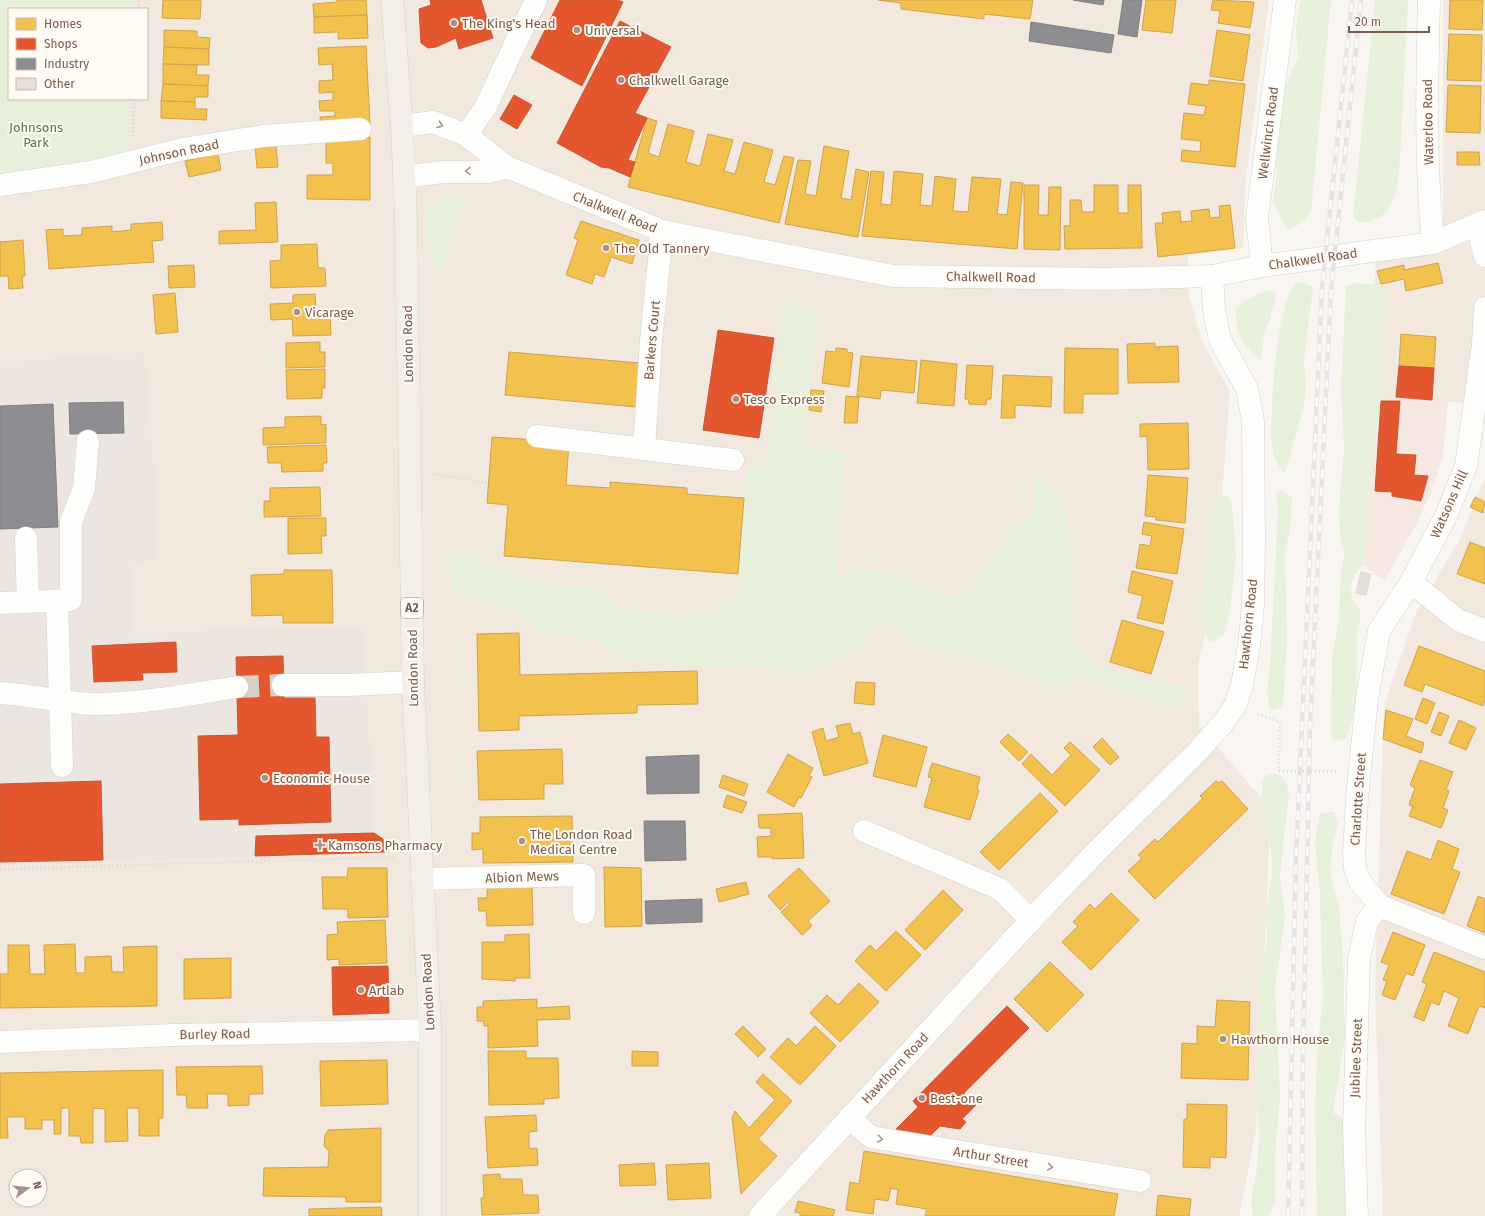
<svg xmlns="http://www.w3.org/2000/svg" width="1485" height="1216" font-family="'Fira Sans',sans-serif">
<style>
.residential{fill:#f2e8de;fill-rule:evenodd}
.commercial{fill:#f6e8e1}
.industrial{fill:#ede5e0}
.green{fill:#e7f0db}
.homes{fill:#f2c14e;stroke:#cea34e}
.shops{fill:#e4572e;stroke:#c45837}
.industry{fill:#8d8d92;stroke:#877e7d}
.building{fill:#e6ded7;stroke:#e2d8d2}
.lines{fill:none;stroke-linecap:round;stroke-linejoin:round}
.minor-tunnel{stroke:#d9cfc7;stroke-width:22;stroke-dasharray:22 11;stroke-linecap:butt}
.minor-casing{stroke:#d7d1cb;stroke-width:23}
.major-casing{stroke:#dad1cc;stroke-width:23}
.path{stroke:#dcd5d0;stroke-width:2.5;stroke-dasharray:1 3;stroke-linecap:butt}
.minor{stroke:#fefefd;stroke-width:22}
.major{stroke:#f3eee8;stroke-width:22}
.rail-casing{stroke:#e6e3e7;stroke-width:4.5}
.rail{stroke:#fffaf3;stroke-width:3;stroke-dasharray:9;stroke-linecap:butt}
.path-bridge{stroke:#dcd5d0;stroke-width:2.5;stroke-dasharray:1 3;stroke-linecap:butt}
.oneway{stroke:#a8958b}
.poi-dot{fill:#a69286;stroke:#fffaf3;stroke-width:1.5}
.labels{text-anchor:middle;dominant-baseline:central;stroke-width:4;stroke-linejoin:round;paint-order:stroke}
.shield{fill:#fffaf3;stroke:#a28b7f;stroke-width:1}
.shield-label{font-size:12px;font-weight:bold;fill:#7a5c4d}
.poi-label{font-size:13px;fill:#7a5c4d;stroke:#fffaf3;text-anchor:start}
.street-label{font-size:13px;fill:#7a5c4d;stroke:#fffaf3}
.park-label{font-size:13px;fill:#537a41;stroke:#fffaf3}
</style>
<rect width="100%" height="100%" fill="#f9f5f0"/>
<!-- residential -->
<g class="residential">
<path d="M0,0H1269L1246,177L1243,248L1188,256L1189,296L1201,339L1230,392L1214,595L1198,664L1199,726L1271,809L1256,1130L1239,1216H0ZM9,9H147V99H9ZM16,1176H40V1200H16Z"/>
<polygon points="1443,0 1485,0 1485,405 1368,394 1376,262 1443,246"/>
<polygon points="1485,478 1485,1216 1382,1216 1382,1184 1375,991 1384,706 1415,615 1461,537"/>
</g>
<!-- commercial -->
<polygon class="commercial" points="1382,394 1396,397 1448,401 1443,457 1431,492 1414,529 1385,579 1375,575 1364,566 1369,493"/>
<!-- industrial -->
<polygon class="industrial" points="144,352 155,481 154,560 133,563 134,634 246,628 364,629 374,833 256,836 255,856 0,866 0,362"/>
<!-- green -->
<g class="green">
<polygon points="0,0 136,0 135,9 9,9 9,99 130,99 126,158 61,169 0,173"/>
<path d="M1300,0H1331L1311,211C1306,220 1297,228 1287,229L1273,202L1277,172L1274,155L1285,87L1298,58L1296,30Z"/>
<path d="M1375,0H1408L1400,159C1398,179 1398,209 1376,219C1372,221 1366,222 1361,223L1353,217Z"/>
<path d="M456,194H464L440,278C434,259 416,216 436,201C442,196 449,195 456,194Z"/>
<path d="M1297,282H1301L1313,287L1304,359L1306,388L1304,406L1285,473C1277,466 1273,455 1272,444C1270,416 1276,298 1297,282Z"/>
<path d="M1354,283L1373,284L1387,293L1385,306L1382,361V394L1369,493L1364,566C1353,571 1351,583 1351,595C1352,601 1358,605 1360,611C1362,617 1357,628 1357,635C1355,670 1361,706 1346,738L1334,741L1331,734L1332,657L1339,618L1341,570L1345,553L1340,537L1339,509L1344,448L1341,390L1346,287Z"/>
<path d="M1271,290L1276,294L1270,319L1264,333L1261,361C1240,342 1236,337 1236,308C1247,297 1257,294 1271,290Z"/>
<polygon points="783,303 818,312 804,449 845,452 835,575 853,570 884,572 906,578 946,596 969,591 979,580 1002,544 1009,529 1022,522 1035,509 1036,480 1050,485 1063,502 1068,525 1073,569 1070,623 1073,646 1080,653 1102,668 1184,686 1184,705 1173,707 1076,676 1065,686 1045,685 983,660 926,647 905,639 895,622 885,622 870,626 863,646 825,666 803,671 771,669 745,665 721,669 621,658 596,640 539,631 512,608 475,600 451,590 449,554 461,550 522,579 564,587 595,588 621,609 647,612 685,616 708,613 733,601 746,590 737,589 748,465 766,467"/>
<polygon points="1282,490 1292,498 1290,529 1285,552 1287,642 1283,707 1270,711 1267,689 1270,666 1278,511 1276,493"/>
<polygon points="1222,494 1229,497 1232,503 1236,556 1230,610 1224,635 1213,642 1202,633 1201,605 1208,556 1211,509"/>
<polygon points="1279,774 1286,781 1289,794 1280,875 1285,916 1275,990 1280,1095 1275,1157 1275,1203 1269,1216 1253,1216 1251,1199 1257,1170 1259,1131 1257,1097 1260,1024 1257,996 1267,938 1266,912 1272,872 1271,847 1262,809 1262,780 1268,775"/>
<polygon points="1334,812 1338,824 1333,842 1330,872 1339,908 1343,956 1345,1037 1333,1113 1361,1126 1367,1216 1317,1216 1315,1105 1318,1042 1323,999 1320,896 1315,842 1320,813"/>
</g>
<!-- homes -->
<g class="homes">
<polygon points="163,0 201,0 200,19 162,18"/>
<polygon points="337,0 366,0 367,15 314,17 313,4 337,2"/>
<polygon points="878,0 1033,0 1030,19 984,14 984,19 901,9 901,3"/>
<polygon points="1146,0 1176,0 1172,33 1142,30"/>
<polygon points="1213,0 1254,2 1250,28 1218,23 1220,11 1211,10"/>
<polygon points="1450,0 1483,0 1482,30 1449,29"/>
<polygon points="367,15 368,38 338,39 338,32 314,33 314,17"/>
<polygon points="164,30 197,31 197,37 210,38 209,49 164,47"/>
<polygon points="1217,30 1250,35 1243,81 1210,76"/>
<polygon points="1449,34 1482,35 1481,81 1447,80"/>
<polygon points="366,46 370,124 321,126 320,117 335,116 335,111 320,111 319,101 333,100 333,92 319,93 319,81 333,80 332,64 319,65 318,48"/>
<polygon points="164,47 209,49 209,65 163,64"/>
<polygon points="163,64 197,65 196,75 209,75 208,86 163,84"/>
<polygon points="1209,80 1245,84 1235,167 1181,161 1182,150 1200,152 1201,141 1181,139 1184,113 1204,115 1206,106 1188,104 1191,83 1209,85"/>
<polygon points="163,84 208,86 208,97 195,97 195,102 161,101"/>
<polygon points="1448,85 1481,86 1480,133 1446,132"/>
<polygon points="161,101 195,102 195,109 207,109 206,120 161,118"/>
<polygon points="647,118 657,121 648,153 659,157 668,124 694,131 686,162 700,166 708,134 733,140 724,171 735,174 744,142 773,150 764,182 775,185 784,156 794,158 779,223 628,187"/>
<polygon points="370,137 370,200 307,199 307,175 333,175 333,163 326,163 326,139"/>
<polygon points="276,145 278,167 257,168 255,146"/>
<polygon points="824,146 849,151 841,198 851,200 856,169 869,172 858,237 785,224 798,160 811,161 805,194 816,196"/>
<polygon points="1457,152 1479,152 1480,165 1457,165"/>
<polygon points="218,154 221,170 189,177 185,161"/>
<polygon points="871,171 884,172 881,204 891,205 894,171 923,174 920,205 932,206 935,176 956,179 953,211 968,212 972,177 1001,179 997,214 1007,215 1011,182 1023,183 1017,249 862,236"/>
<polygon points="1024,185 1039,185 1038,215 1048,215 1049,187 1061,187 1060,250 1024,249"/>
<polygon points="1094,185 1118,185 1118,213 1128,213 1128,185 1141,185 1142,248 1065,249 1064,226 1070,226 1070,200 1081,200 1082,212 1094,212"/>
<polygon points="276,202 278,242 219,244 219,231 256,230 255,203"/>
<polygon points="1230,205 1235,248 1158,257 1155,223 1163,223 1162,213 1180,211 1181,222 1192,221 1191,211 1209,209 1210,218 1220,217 1219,206"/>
<polygon points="581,221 639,240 632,264 611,257 604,277 595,274 592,284 566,275 578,240 574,238"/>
<polygon points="162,222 163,240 152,241 154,262 49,269 46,230 63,229 63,236 82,235 82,228 112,226 112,232 131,230 131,224"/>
<polygon points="23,240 25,276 22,276 23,288 9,289 8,276 0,276 0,242"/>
<polygon points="317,244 318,268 325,268 326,286 271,288 270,261 281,260 281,245"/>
<polygon points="1438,263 1443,283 1406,291 1404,279 1381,284 1377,271 1404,265 1404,270"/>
<polygon points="194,265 195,287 169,288 168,266"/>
<polygon points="175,293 178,332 156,334 153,295"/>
<polygon points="315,294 316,309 324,309 324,316 330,316 331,335 293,336 292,319 271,320 270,304 293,303 293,295"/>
<polygon points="1401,334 1436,337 1434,368 1399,366"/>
<polygon points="320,342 320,352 325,352 325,367 286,368 286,343"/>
<polygon points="1155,343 1155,347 1178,346 1179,382 1128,383 1127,344"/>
<polygon points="836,348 847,349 847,352 853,353 849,387 822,383 826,351 836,352"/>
<polygon points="1065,348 1118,349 1118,394 1083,394 1083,413 1064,413"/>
<polygon points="509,352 640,363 636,407 505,395"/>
<polygon points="861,356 917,361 914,393 881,390 880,399 857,396"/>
<polygon points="921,360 957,364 954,406 917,403"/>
<polygon points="967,365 993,366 991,399 987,399 986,405 969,404 968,399 965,399"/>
<polygon points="325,369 325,388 322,388 322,398 287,399 286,370"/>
<polygon points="1003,375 1052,377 1051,407 1015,405 1015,418 1001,418"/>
<polygon points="811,390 824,391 821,412 809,410"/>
<polygon points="846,396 859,397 857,423 844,423"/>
<polygon points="321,416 321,425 326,424 326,443 263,445 263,428 285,427 285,417"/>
<polygon points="1188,423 1189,469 1148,470 1147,436 1140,437 1140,424"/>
<polygon points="492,437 569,442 566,485 610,488 610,482 687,488 687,494 744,498 738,574 504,556 508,505 487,503"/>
<polygon points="326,445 327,463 323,463 323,471 282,472 281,463 268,463 267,447"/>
<polygon points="1148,475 1188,478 1185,523 1156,520 1156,517 1145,516"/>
<polygon points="320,487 321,516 264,517 264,501 270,501 270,488"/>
<polygon points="1475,497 1485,502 1483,513 1470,507"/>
<polygon points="288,518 326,518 326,536 321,536 322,553 288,554"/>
<polygon points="1144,522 1184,529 1177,574 1136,568 1140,544 1150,546 1152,536 1142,534"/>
<polygon points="1470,542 1485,548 1485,584 1457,574"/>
<polygon points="284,570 332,570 333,623 283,623 283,615 252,616 251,575 284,574"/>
<polygon points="1132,571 1173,581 1163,624 1137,618 1143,596 1128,592"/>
<polygon points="1122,620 1164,632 1151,674 1110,662"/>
<polygon points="519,633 520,675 697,671 698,704 637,705 637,713 519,716 519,730 479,731 477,634"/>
<polygon points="1419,646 1485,671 1485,700 1483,706 1425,684 1422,692 1404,685"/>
<polygon points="856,682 875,683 874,705 854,703"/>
<polygon points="1423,698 1435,703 1427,724 1415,719"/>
<polygon points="1386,710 1413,719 1406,736 1424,743 1421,753 1383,739"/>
<polygon points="1439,712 1449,716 1441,736 1431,732"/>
<polygon points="1459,720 1476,728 1466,750 1449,743"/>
<polygon points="850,723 853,734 860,732 868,763 824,776 812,732 823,728 826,741 839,737 836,726"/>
<polygon points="1008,734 1028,752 1019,761 1000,742"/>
<polygon points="883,735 927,747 916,787 873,776"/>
<polygon points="1102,738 1119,757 1110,765 1093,747"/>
<polygon points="1070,742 1100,770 1065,806 1022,764 1031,754 1052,775 1071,755 1064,748"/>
<polygon points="562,749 563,784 544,784 544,799 479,800 477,751"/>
<polygon points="788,754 813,768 809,776 812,777 801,798 799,797 794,807 767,792"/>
<polygon points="1420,760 1453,772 1446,790 1449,791 1443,808 1448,810 1441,828 1409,816 1413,806 1409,805 1415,788 1410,785"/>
<polygon points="932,763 980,777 977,789 979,790 970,820 924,807 932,778 928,777"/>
<polygon points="723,775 748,784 744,796 719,787"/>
<polygon points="1216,781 1219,783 1222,781 1248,809 1155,899 1128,871 1142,858 1138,855 1155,839 1158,842 1203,798 1200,796"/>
<polygon points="1040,793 1058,811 999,870 980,852"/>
<polygon points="727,795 747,802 742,813 723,807"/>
<polygon points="802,813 804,858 772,859 772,857 758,857 757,837 771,836 771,828 759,828 758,815"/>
<polygon points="572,816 573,862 483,863 483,849 472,850 472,833 480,833 480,817"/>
<polygon points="1438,840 1459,849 1452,869 1460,872 1444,914 1391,894 1407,851 1431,860"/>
<polygon points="604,867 641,868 642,926 605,927"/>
<polygon points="348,868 387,868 388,917 348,918 348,909 323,909 322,877 347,877"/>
<polygon points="799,868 830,901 808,921 812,926 802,935 781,912 790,904 788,902 780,910 768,896"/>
<polygon points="532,882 533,925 487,926 486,911 479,911 478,898 487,898 487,883"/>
<polygon points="746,882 749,894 719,902 716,889"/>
<polygon points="943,890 963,910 925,950 905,930"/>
<polygon points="1111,893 1139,920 1091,970 1062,942 1078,926 1073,922 1090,904 1095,909"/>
<polygon points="1478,896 1485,899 1485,933 1467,926"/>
<polygon points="385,920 387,963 339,965 339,959 327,960 327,935 338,934 337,922"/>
<polygon points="896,931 921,955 886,991 855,961 870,945 876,951"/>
<polygon points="1393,932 1425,945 1413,976 1406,973 1395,1000 1382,995 1387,981 1383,980 1389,965 1381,962"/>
<polygon points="529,934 530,978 515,978 515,981 482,979 482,942 505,942 505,935"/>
<polygon points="75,944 76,973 85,973 85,957 111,956 112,972 124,972 123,947 157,946 157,1006 0,1008 0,974 8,974 8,945 29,945 30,974 45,974 44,945"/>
<polygon points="1434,952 1485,972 1485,1008 1479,1006 1468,1034 1448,1026 1459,998 1444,991 1439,1005 1431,1002 1424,1021 1414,1017 1427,984 1422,982"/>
<polygon points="231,958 231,998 184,999 184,959"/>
<polygon points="1050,962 1084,995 1047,1032 1014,999"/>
<polygon points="859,983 879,1002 840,1042 810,1013 827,995 838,1005"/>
<polygon points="537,999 537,1008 569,1006 570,1019 537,1020 538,1046 488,1048 488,1026 484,1026 484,1021 477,1021 477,1007 483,1007 483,1001"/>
<polygon points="1217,1000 1250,1002 1248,1080 1181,1078 1182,1043 1197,1044 1197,1026 1215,1027"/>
<polygon points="743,1026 766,1049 758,1057 735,1034"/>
<polygon points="815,1026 836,1046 800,1085 770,1057 788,1038 796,1046"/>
<polygon points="488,1051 526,1051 526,1058 558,1058 559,1098 544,1099 544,1104 489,1105"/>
<polygon points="632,1051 658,1052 658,1066 632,1066"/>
<polygon points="387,1060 388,1104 321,1106 320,1061"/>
<polygon points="262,1066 263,1094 249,1094 249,1105 228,1106 228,1094 207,1094 208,1108 187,1108 186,1095 177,1095 176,1067"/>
<polygon points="163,1070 163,1118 159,1118 159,1136 139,1136 139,1108 127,1108 128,1141 105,1142 105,1109 93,1108 93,1143 81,1143 80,1136 69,1136 69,1108 61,1108 61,1134 54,1134 54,1120 42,1120 42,1129 25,1129 25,1117 7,1117 8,1138 0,1138 0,1073"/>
<polygon points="763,1074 792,1101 758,1139 777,1156 741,1194 732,1118 735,1111 749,1128 775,1100 756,1082"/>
<polygon points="1187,1104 1227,1105 1226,1158 1210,1157 1210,1168 1183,1167 1184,1119 1187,1119"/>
<polygon points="536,1115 537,1131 529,1132 529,1149 537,1148 538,1165 488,1168 485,1117"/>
<polygon points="381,1128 381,1202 346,1202 346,1197 263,1196 264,1168 328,1167 329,1151 324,1146 325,1135 328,1130"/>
<polygon points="864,1151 1118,1194 1114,1216 925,1216 927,1209 896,1204 898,1190 891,1188 888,1201 875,1199 873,1214 846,1210 850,1182 859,1184"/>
<polygon points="654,1163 656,1185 620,1186 619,1165"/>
<polygon points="709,1163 711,1198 668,1200 666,1165"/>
<polygon points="500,1174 500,1179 522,1179 523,1195 538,1195 539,1213 482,1215 481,1198 484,1198 483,1175"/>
<polygon points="1158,1195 1191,1199 1189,1216 1156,1216"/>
<polygon points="798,1201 835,1210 833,1216 800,1216 800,1213 795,1212"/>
<polygon points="381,1207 382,1216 309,1216 309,1209"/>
</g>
<!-- shops -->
<g class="shops">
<polygon points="430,0 481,0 493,38 459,49 456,38 436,47 428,48 421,43 419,9 431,5"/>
<polygon points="560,0 617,0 623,2 582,86 531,58"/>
<polygon points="620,21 671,47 635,113 647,118 628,160 635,162 630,177 609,168 601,167 557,143"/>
<polygon points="514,95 532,105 517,129 500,119"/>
<polygon points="718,330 774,338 759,438 703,430"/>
<polygon points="1399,366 1434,368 1432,400 1396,397"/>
<polygon points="1381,401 1400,401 1396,454 1416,455 1414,475 1428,476 1421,501 1392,496 1392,492 1375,491"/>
<polygon points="176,642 177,672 142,673 143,680 94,682 92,646"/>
<polygon points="283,656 284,698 315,698 316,737 329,737 331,822 239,825 239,819 200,820 198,736 238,735 236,657"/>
<polygon points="101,781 103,860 0,862 0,784"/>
<polygon points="374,833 383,839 385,852 255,856 256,836"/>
<polygon points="388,966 389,1013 333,1015 332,967"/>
<polygon points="1007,1006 1029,1028 964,1093 976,1105 962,1119 966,1122 960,1129 940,1126 930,1136 896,1129 918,1107 913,1101"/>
</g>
<!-- industry -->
<g class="industry">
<polygon points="1073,0 1104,0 1103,5"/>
<polygon points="1123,0 1142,0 1137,37 1118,34"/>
<polygon points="1031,22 1114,35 1111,53 1029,41"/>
<polygon points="123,402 124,433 70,434 69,403"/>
<polygon points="53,404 58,527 0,529 0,406"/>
<polygon points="699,755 699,793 647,794 646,757"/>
<polygon points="644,821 685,821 686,860 645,861"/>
<polygon points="702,899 702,922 646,924 645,901"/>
</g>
<!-- building -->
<polygon class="building" points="1361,572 1371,574 1366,595 1356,593"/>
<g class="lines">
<!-- minor-tunnel -->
<polyline class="minor-tunnel" points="237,687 283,685"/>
<defs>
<g id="minor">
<path d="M1429,0C1427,81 1425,162 1433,243"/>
<polyline points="402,126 433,122 466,135 507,167 662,231 893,276 1104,279 1212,276 1262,266 1433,243 1485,221"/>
<polyline points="466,135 485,108 536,0"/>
<polyline points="404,177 442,172 490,172 507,167"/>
<polyline points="0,185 91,172 183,149 263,136 360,129"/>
<polyline points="1477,224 1485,256"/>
<polyline points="1262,266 1257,218 1285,0"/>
<polyline points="1485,308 1483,344 1466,466 1446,516 1411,582 1379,631 1367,698 1357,798 1354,853 1355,868 1360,882 1380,906 1485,948"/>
<polyline points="537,436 644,449 651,341 662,231"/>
<polyline points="644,449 733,460"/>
<polyline points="26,538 28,602"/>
<polyline points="1411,582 1458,620 1485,631"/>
<polyline points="57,601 62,766"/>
<polyline points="0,603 71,600 71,522 84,488 88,441"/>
<polyline points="283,685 349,685 413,682"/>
<path d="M0,693C34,695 66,704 100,704C146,703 192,694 237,687"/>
<polyline points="864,831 1000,889 1031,920"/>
<polyline points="422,879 584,875 584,913"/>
<polyline points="0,1042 174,1035 430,1030"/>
<polyline points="849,1118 871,1137 1140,1181"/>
<polyline points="760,1216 1031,920 1097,851 1200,749 1223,723 1235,706 1242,685 1249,646 1253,605 1254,539 1253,421 1247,389 1220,340 1214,310 1212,276"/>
<polyline points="1357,1216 1354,1128 1359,959 1367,921 1380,906"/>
</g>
<polyline id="major" points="392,0 402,126 406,219 413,682 430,1030 430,1216"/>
</defs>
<!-- minor casing -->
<use href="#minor" class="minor-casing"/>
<!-- major casing -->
<use href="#major" class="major-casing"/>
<!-- path -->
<g class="path">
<polyline points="138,9 139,0"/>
<polyline points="133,136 134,99"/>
<polyline points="434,474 489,483"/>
<polyline points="1258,714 1280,722 1279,771"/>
<polyline points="0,869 396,857"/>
</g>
<!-- minor -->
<use href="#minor" class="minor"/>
<!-- major -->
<use href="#major" class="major"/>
<defs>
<g id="rail">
<polyline points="1288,1216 1296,858 1322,288 1352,0"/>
<polyline points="1302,1216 1303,1053 1310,725 1331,290 1361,0"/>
</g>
</defs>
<!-- rail casing -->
<use href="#rail" class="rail-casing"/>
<!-- rail -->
<use href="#rail" class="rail"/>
<!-- path-bridge -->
<polyline class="path-bridge" points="1279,771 1337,771"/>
</g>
<!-- one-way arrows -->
<defs><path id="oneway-chevron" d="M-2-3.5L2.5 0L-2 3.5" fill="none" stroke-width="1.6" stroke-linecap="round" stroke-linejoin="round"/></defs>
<g class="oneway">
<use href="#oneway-chevron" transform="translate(440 125) rotate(21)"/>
<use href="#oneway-chevron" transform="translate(468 171) rotate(178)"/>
<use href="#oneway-chevron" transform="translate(880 1139) rotate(9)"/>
<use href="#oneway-chevron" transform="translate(1050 1167) rotate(9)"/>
</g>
<!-- markers -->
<g class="poi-dot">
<circle cx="454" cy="23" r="4"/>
<circle cx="577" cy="30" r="4"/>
<circle cx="621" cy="80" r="4"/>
<circle cx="606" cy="248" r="4"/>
<circle cx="297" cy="312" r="4"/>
<circle cx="736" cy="399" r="4"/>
<circle cx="265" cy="778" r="4"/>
<circle cx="522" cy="841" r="4"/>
<path d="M318 839h4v4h4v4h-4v4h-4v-4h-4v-4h4z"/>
<circle cx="361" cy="990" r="4"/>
<circle cx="1223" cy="1039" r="4"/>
<circle cx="922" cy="1098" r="4"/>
</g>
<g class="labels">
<!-- shield labels -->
<rect class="shield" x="401" y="598" width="22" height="20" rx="3"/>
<g class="shield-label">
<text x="412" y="608">A2</text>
</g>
<!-- poi labels -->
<g class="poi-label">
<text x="462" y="23">The King's Head</text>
<text x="585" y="30">Universal</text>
<text x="629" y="80">Chalkwell Garage</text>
<text x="614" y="248">The Old Tannery</text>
<text x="305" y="312">Vicarage</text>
<text x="744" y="399">Tesco Express</text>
<text x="273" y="778">Economic House</text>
<text x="530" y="834">The London Road<tspan x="530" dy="15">Medical Centre</tspan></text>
<text x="328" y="845">Kamsons Pharmacy</text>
<text x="369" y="990">Artlab</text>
<text x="1231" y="1039">Hawthorn House</text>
<text x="930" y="1098">Best-one</text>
</g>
<!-- street labels -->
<g class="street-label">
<text transform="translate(1428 122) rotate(-91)">Waterloo Road</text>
<text transform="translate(1268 133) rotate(-83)">Wellwinch Road</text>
<text transform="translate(179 152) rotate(-12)">Johnson Road</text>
<text transform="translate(615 212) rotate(22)">Chalkwell Road</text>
<text transform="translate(1313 259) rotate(-8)">Chalkwell Road</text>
<text transform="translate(991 277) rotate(1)">Chalkwell Road</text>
<text transform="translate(652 340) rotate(-85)">Barkers Court</text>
<text transform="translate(408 344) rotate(-91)">London Road</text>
<text transform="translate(1449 504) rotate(-66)">Watsons Hill</text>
<text transform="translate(1248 624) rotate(-84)">Hawthorn Road</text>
<text transform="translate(413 668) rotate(-91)">London Road</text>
<text transform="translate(1358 799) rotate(-86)">Charlotte Street</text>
<text transform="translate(522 877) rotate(-2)">Albion Mews</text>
<text transform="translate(428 992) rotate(-93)">London Road</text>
<text transform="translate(215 1034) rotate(-1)">Burley Road</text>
<text transform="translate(1356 1058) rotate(-88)">Jubilee Street</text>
<text transform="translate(895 1068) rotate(-47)">Hawthorn Road</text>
<text transform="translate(991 1157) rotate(9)">Arthur Street</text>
</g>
<!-- park labels -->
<g class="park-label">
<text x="36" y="127">Johnsons<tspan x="36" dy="15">Park</tspan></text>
</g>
</g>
<!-- legend -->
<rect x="8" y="8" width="140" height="92" fill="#fffaf3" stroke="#cabbb1"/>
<rect x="16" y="18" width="20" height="12" fill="#f2c14e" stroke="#cabbb1"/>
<text x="44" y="28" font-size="12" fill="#7a5c4d">Homes</text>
<rect x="16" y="38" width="20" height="12" fill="#e4572e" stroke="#cabbb1"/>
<text x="44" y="48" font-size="12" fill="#7a5c4d">Shops</text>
<rect x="16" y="58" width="20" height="12" fill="#8d8d92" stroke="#cabbb1"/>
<text x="44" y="68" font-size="12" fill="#7a5c4d">Industry</text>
<rect x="16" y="78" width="20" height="12" fill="#e6ded7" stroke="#cabbb1"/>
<text x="44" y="88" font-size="12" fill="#7a5c4d">Other</text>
<!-- north arrow -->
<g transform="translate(28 1188) rotate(74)"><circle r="19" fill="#fffaf3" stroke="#cabbb1"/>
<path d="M0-3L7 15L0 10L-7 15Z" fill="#a69286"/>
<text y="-6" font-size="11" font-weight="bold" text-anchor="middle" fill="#7a5c4d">N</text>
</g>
<!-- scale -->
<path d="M1349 26v6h80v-6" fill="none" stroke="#7a5c4d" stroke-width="2"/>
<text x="1355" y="26" font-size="12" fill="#7a5c4d" stroke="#fffaf3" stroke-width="3" paint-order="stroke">20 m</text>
</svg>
